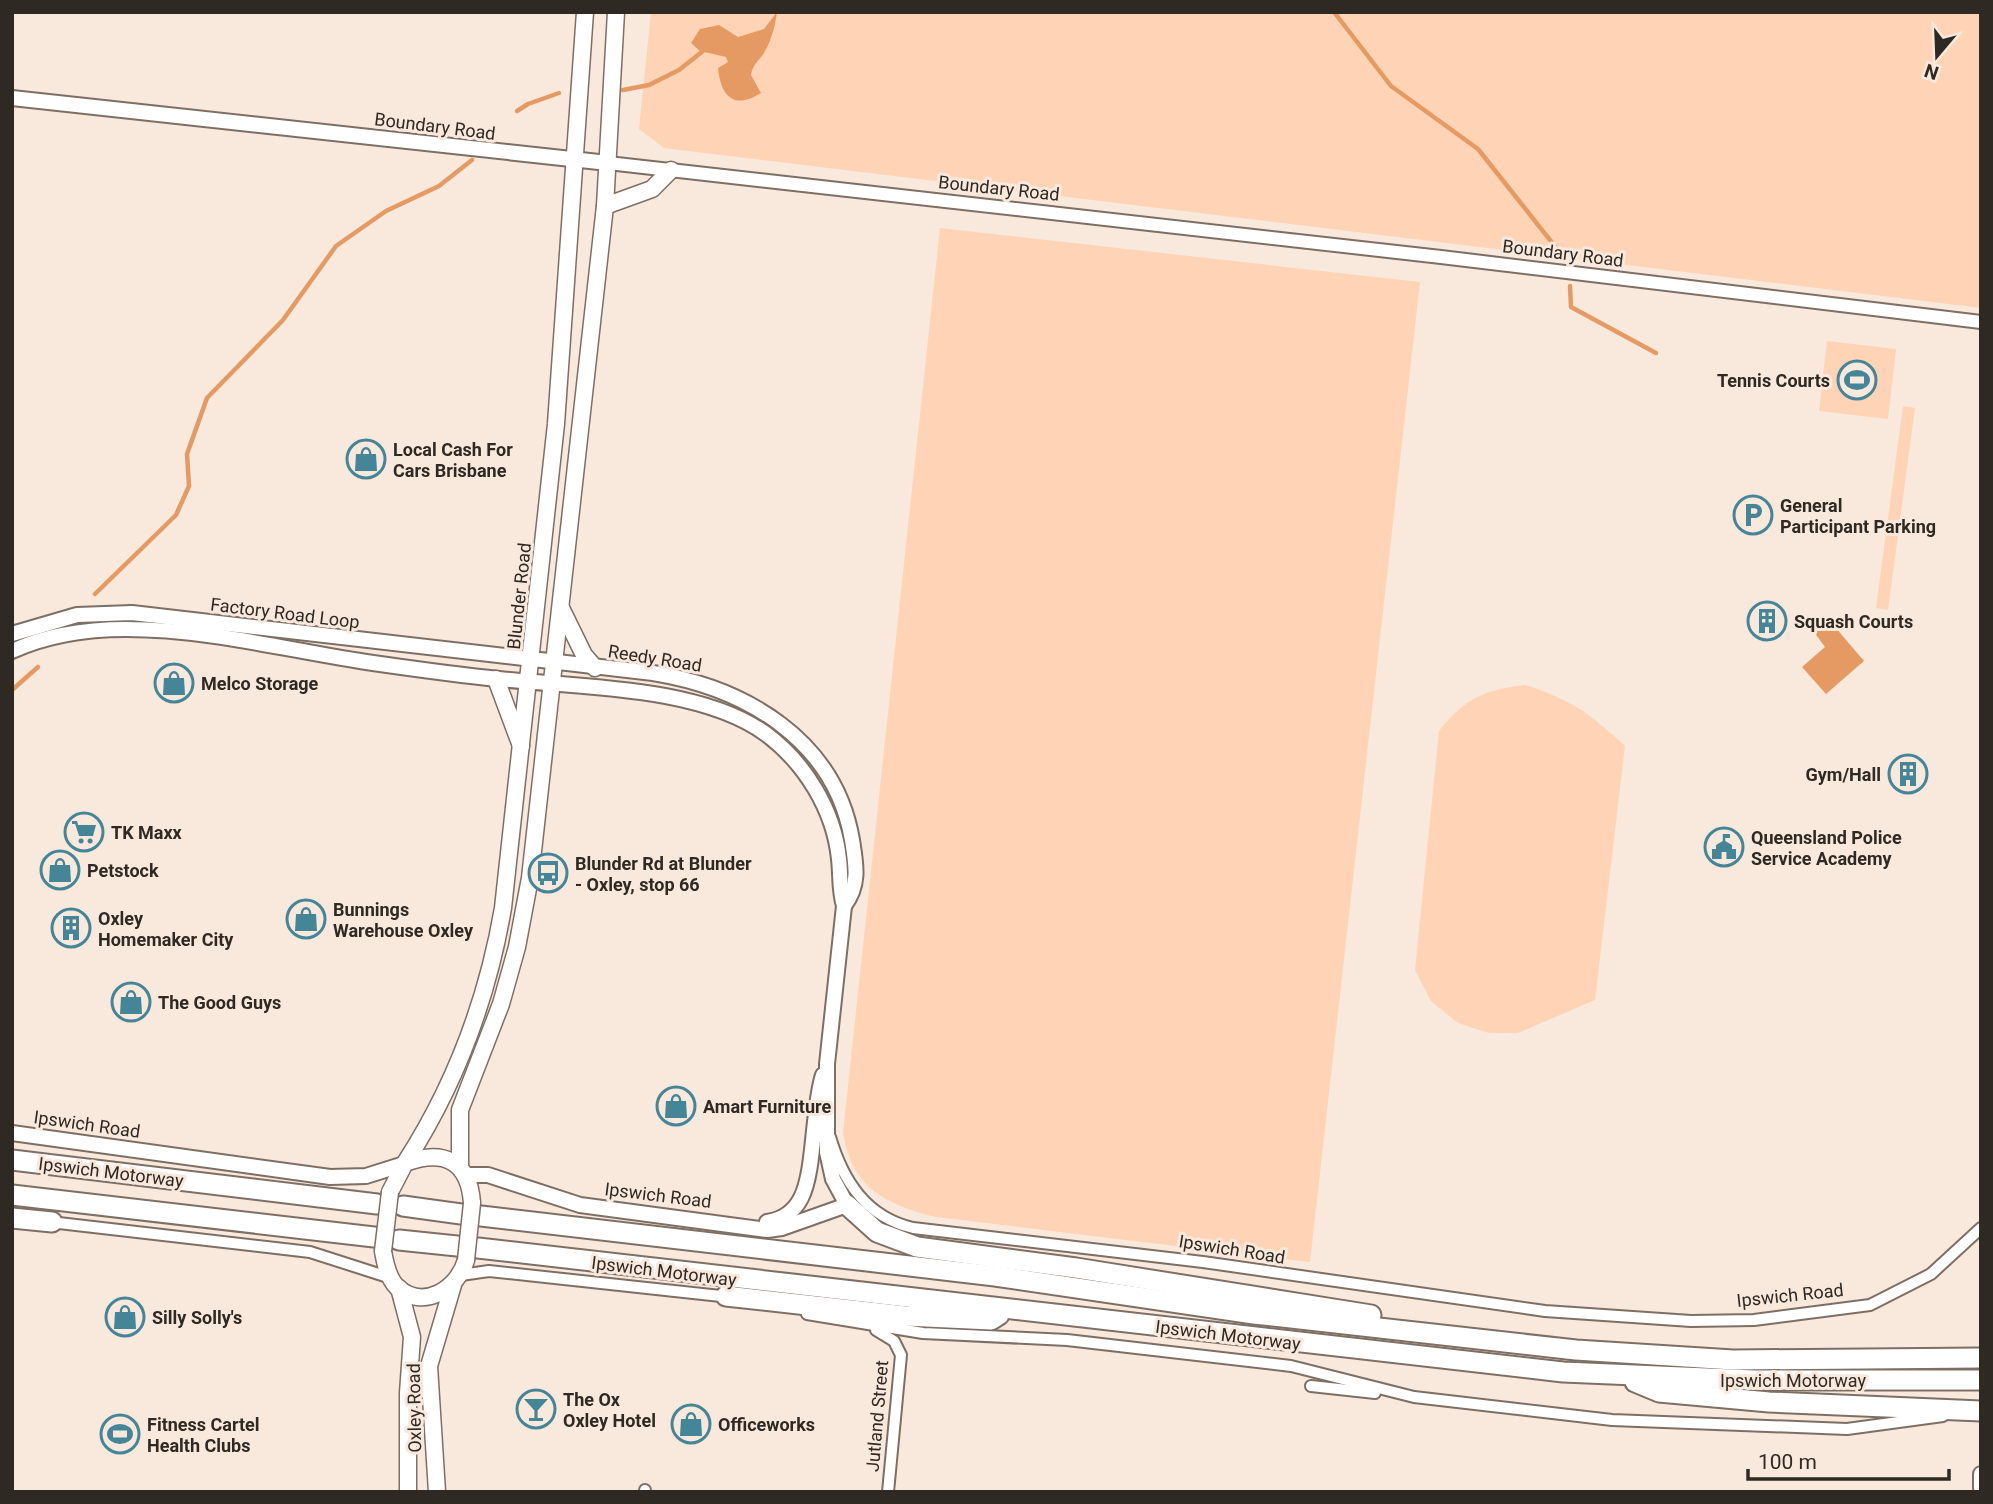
<svg xmlns="http://www.w3.org/2000/svg" width="1993" height="1504" font-family="Roboto,sans-serif">
<style>
.green{fill:#ffd3b6}
.water{fill:#e59a63}
.lines{fill:none;stroke-linecap:round;stroke-linejoin:round}
.stream{stroke:#e59a63;stroke-width:4.5}
.minor-casing{stroke:#7e6f65;stroke-width:14}
.tertiary-casing{stroke:#7e6f65;stroke-width:16}
.secondary-casing{stroke:#7e6f65;stroke-width:18}
.primary-casing{stroke:#7e6f65;stroke-width:19}
.motorway-casing{stroke:#7e6f65;stroke-width:23}
.minor{stroke:#fff;stroke-width:10}
.tertiary{stroke:#fff;stroke-width:12}
.secondary{stroke:#fff;stroke-width:14}
.primary{stroke:#fff;stroke-width:16}
.motorway{stroke:#fff;stroke-width:19}
.primary-bridge-casing{stroke:#7e6f65;stroke-width:19;stroke-linecap:butt}
.primary-bridge{stroke:#fff;stroke-width:16}
.labels{text-anchor:middle;dominant-baseline:central;stroke-width:6;stroke-linejoin:round;paint-order:stroke}
.street-label{font-size:18px;fill:#2f2924;stroke:#f9e8dc}
.poi-label{font-size:18px;font-weight:bold;fill:#2f2924;stroke:#f9e8dc;text-anchor:start}
</style>
<rect width="100%" height="100%" fill="#f9e8dc"/>
<!-- green -->
<g class="green">
<polygon points="651,12 1981,12 1981,308 664,148 639,129"/>
<path d="M940,228L1420,282L1310,1262L936,1217C886,1205 852,1188 843,1133Z"/>
<polygon points="1827,341 1896,349 1888,419 1819,411"/>
<polygon points="1903,406 1915,408 1888,610 1876,608"/>
<path d="M1525,685C1572,700 1589,713 1625,746L1595,1000L1518,1033H1489L1458,1023L1431,1001L1415,970L1439,731C1465,698 1484,690 1525,685Z"/>
</g>
<!-- water -->
<g class="water">
<path d="M777,12C775,26 772,39 765,51C760,61 753,63 751,75L761,93C734,110 721,97 718,68L728,62L726,57L700,51L691,43L700,29L719,25L738,37L764,29Z"/>
<polygon points="1829,620 1864,661 1826,694 1802,667 1825,647 1814,632"/>
</g>
<g class="lines">
<!-- stream -->
<g class="stream">
<polyline points="1334,12 1391,86 1478,149 1565,259"/>
<polyline points="623,90 649,85 679,70 703,51"/>
<polyline points="517,111 528,104 559,93"/>
<polyline points="1570,286 1571,307 1656,353"/>
<polyline points="95,594 176,515 189,486 187,454 207,398 283,320 336,246 386,211 439,186 472,160"/>
<polyline points="12,690 38,667"/>
</g>
<defs>
<g id="minor">
<path d="M830,1137C843,1181 866,1217 913,1228L1203,1262L1545,1311L1691,1321L1754,1320L1870,1305L1931,1274L1981,1228"/>
<polyline points="50,1222 310,1252 391,1278"/>
<polyline points="461,1275 489,1271 730,1297"/>
<polyline points="807,1314 923,1333 1067,1340 1291,1366 1414,1397 1612,1420 1847,1429 1943,1416"/>
<polyline points="876,1330 894,1341 901,1355 888,1492"/>
<polyline points="1311,1386 1375,1393"/>
<polyline points="645,1492 645,1490"/>
</g>
<polyline id="tertiary" points="608,163 1441,257 1981,322"/>
<g id="secondary">
<polyline points="12,98 608,163"/>
<path d="M12,634L77,615L132,613L653,673C746,688 835,740 852,840C856,865 860,885 844,906"/>
<path d="M12,651C47,635 88,629 126,629C209,629 291,651 373,663C415,669 457,675 499,679C578,687 701,686 766,734C805,763 834,810 839,859C841,876 839,889 844,906L827,1064V1152L833,1179L847,1205L782,1228L767,1230L580,1205L488,1175H466"/>
<polyline points="12,1133 330,1177 366,1176 404,1164"/>
<path d="M767,1222C781,1220 794,1212 801,1198C815,1171 812,1110 823,1075"/>
<polyline points="1981,1474 1981,1488"/>
</g>
<g id="primary">
<polyline points="605,206 652,189 671,170"/>
<polyline points="561,608 584,655 595,668"/>
<polyline points="496,679 521,746"/>
<path d="M405,1163C456,1084 487,1001 503,908L556,424L585,12"/>
<polyline points="460,1167 460,1110 501,1004 517,947 530,878 605,206 616,12"/>
<path d="M390,1192L405,1163C443,1149 469,1160 472,1203"/>
<path d="M383,1251C385,1263 388,1278 397,1287C423,1311 458,1289 466,1260"/>
<polyline points="399,1288 412,1337 408,1393 408,1492"/>
<polyline points="437,1492 429,1366 453,1285"/>
</g>
<g id="motorway">
<polyline points="12,1160 377,1204"/>
<polyline points="12,1195 374,1237"/>
<polyline points="847,1205 877,1232 917,1247 1076,1268 1371,1315"/>
<polyline points="403,1206 461,1214"/>
<polyline points="481,1216 995,1276 1254,1314 1576,1350 1733,1360 1981,1358"/>
<polyline points="12,1218 52,1222"/>
<polyline points="399,1240 457,1246"/>
<polyline points="478,1248 1563,1372 1754,1380 1981,1380"/>
<polyline points="726,1296 905,1316 991,1320 999,1315"/>
<polyline points="1635,1382 1659,1392 1769,1402 1981,1411"/>
</g>
</defs>
<!-- minor casing -->
<use href="#minor" class="minor-casing"/>
<!-- tertiary casing -->
<use href="#tertiary" class="tertiary-casing"/>
<!-- secondary casing -->
<use href="#secondary" class="secondary-casing"/>
<!-- primary casing -->
<use href="#primary" class="primary-casing"/>
<!-- motorway casing -->
<use href="#motorway" class="motorway-casing"/>
<!-- minor -->
<use href="#minor" class="minor"/>
<!-- tertiary -->
<use href="#tertiary" class="tertiary"/>
<!-- secondary -->
<use href="#secondary" class="secondary"/>
<!-- primary -->
<use href="#primary" class="primary"/>
<!-- motorway -->
<use href="#motorway" class="motorway"/>
<defs>
<g id="primary-bridge">
<polyline points="383,1251 390,1192"/>
<polyline points="466,1260 472,1203"/>
</g>
</defs>
<!-- primary-bridge casing -->
<use href="#primary-bridge" class="primary-bridge-casing"/>
<!-- primary-bridge -->
<use href="#primary-bridge" class="primary-bridge"/>
</g>
<!-- icons -->
<defs>
<symbol id="stadium-ring" viewBox="-11 -11 22 22"><circle r="9.5" fill="#f9e8dc" stroke="#458598" stroke-width="1.5"/><path d="M0-5a6.5 5 0 1 0 0 10a6.5 5 0 1 0 0-10ZM-3.5-1.8h7v3.6h-7Z" fill="#458598"/></symbol>
<symbol id="shop-ring" viewBox="-11 -11 22 22"><circle r="9.5" fill="#f9e8dc" stroke="#458598" stroke-width="1.5"/><path d="M-5-2.5h2.3a2.7 3.5 0 0 1 5.4 0H5L5.5 6h-11ZM-1.5-2.5h3a1.5 2.3 0 0 0-3 0Z" fill="#458598"/></symbol>
<symbol id="parking-ring" viewBox="-11 -11 22 22"><circle r="9.5" fill="#f9e8dc" stroke="#458598" stroke-width="1.5"/><path d="M-3.5-5.5H1a3.5 3.5 0 0 1 0 7H-1V5.5H-3.5ZM-1-3.4V-.6H.8a1.4 1.4 0 0 0 0-2.8Z" fill="#458598"/></symbol>
<symbol id="building-ring" viewBox="-11 -11 22 22"><circle r="9.5" fill="#f9e8dc" stroke="#458598" stroke-width="1.5"/><path d="M-4-6H4V6H1V3H-1V6H-4ZM-2.5-4.3h1.7v1.8h-1.7ZM.8-4.3h1.7v1.8H.8ZM-2.5-1h1.7V.8h-1.7ZM.8-1h1.7V.8H.8Z" fill="#458598"/></symbol>
<symbol id="supermarket-ring" viewBox="-11 -11 22 22"><circle r="9.5" fill="#f9e8dc" stroke="#458598" stroke-width="1.5"/><path d="M-6-5.5h2.5l.6 2H6L4.5 2H-2.5L-4.4-4H-6ZM-1.5 3.2a1.3 1.3 0 1 0 .1 0ZM3 3.2a1.3 1.3 0 1 0 .1 0Z" fill="#458598"/></symbol>
<symbol id="civic-ring" viewBox="-11 -11 22 22"><circle r="9.5" fill="#f9e8dc" stroke="#458598" stroke-width="1.5"/><path d="M-.6-6.5H3V-4.5H.6V-3L4-1V1h2V6H-6V1h2V-1L-.6-3ZM-1.2 2.5V6h2.4V2.5Z" fill="#458598"/></symbol>
<symbol id="bus-ring" viewBox="-11 -11 22 22"><circle r="9.5" fill="#f9e8dc" stroke="#458598" stroke-width="1.5"/><path d="M-5-6H5V4H4V6H2V4H-2V6H-4V4H-5ZM-3.5-4V0h7V-4ZM-3.5 1.2v1.5H-2V1.2ZM2 1.2v1.5H3.5V1.2Z" fill="#458598"/></symbol>
<symbol id="bar-ring" viewBox="-11 -11 22 22"><circle r="9.5" fill="#f9e8dc" stroke="#458598" stroke-width="1.5"/><path d="M-6-5H6L.8 .8V4.5H3.5V6h-7V4.5H-.8V.8Z" fill="#458598"/></symbol>
</defs>
<g fill-rule="evenodd">
<use href="#stadium-ring" x="1835" y="358" width="44" height="44"/>
<use href="#shop-ring" x="344" y="437" width="44" height="44"/>
<use href="#parking-ring" x="1731" y="493" width="44" height="44"/>
<use href="#building-ring" x="1745" y="599" width="44" height="44"/>
<use href="#shop-ring" x="152" y="661" width="44" height="44"/>
<use href="#building-ring" x="1886" y="752" width="44" height="44"/>
<use href="#supermarket-ring" x="62" y="810" width="44" height="44"/>
<use href="#civic-ring" x="1702" y="825" width="44" height="44"/>
<use href="#shop-ring" x="38" y="848" width="44" height="44"/>
<use href="#bus-ring" x="526" y="851" width="44" height="44"/>
<use href="#shop-ring" x="284" y="897" width="44" height="44"/>
<use href="#building-ring" x="49" y="906" width="44" height="44"/>
<use href="#shop-ring" x="109" y="980" width="44" height="44"/>
<use href="#shop-ring" x="654" y="1084" width="44" height="44"/>
<use href="#shop-ring" x="103" y="1295" width="44" height="44"/>
<use href="#bar-ring" x="514" y="1387" width="44" height="44"/>
<use href="#shop-ring" x="669" y="1402" width="44" height="44"/>
<use href="#stadium-ring" x="98" y="1412" width="44" height="44"/>
</g>
<g class="labels">
<!-- street labels -->
<g class="street-label">
<text transform="translate(435 126) rotate(7)">Boundary Road</text>
<text transform="translate(999 188) rotate(6)">Boundary Road</text>
<text transform="translate(1563 253) rotate(7)">Boundary Road</text>
<text transform="translate(519 596) rotate(-84)">Blunder Road</text>
<text transform="translate(285 613) rotate(7)">Factory Road Loop</text>
<text transform="translate(655 658) rotate(9)">Reedy Road</text>
<text transform="translate(87 1124) rotate(8)">Ipswich Road</text>
<text transform="translate(111 1172) rotate(7)">Ipswich Motorway</text>
<text transform="translate(658 1195) rotate(7)">Ipswich Road</text>
<text transform="translate(1232 1249) rotate(9)">Ipswich Road</text>
<text transform="translate(664 1271) rotate(7)">Ipswich Motorway</text>
<text transform="translate(1790 1295) rotate(-6)">Ipswich Road</text>
<text transform="translate(1228 1335) rotate(7)">Ipswich Motorway</text>
<text x="1793" y="1380">Ipswich Motorway</text>
<text transform="translate(414 1408) rotate(-91)">Oxley Road</text>
<text transform="translate(877 1416) rotate(-85)">Jutland Street</text>
</g>
<!-- poi labels -->
<g class="poi-label">
<text x="1830" y="380" text-anchor="end">Tennis Courts</text>
<text x="393" y="449">Local Cash For<tspan x="393" dy="21">Cars Brisbane</tspan></text>
<text x="1780" y="505">General<tspan x="1780" dy="21">Participant Parking</tspan></text>
<text x="1794" y="621">Squash Courts</text>
<text x="201" y="683">Melco Storage</text>
<text x="1881" y="774" text-anchor="end">Gym/Hall</text>
<text x="111" y="832">TK Maxx</text>
<text x="1751" y="837">Queensland Police<tspan x="1751" dy="21">Service Academy</tspan></text>
<text x="575" y="863">Blunder Rd at Blunder<tspan x="575" dy="21">- Oxley, stop 66</tspan></text>
<text x="87" y="870">Petstock</text>
<text x="333" y="909">Bunnings<tspan x="333" dy="21">Warehouse Oxley</tspan></text>
<text x="98" y="918">Oxley<tspan x="98" dy="21">Homemaker City</tspan></text>
<text x="158" y="1002">The Good Guys</text>
<text x="703" y="1106">Amart Furniture</text>
<text x="152" y="1317">Silly Solly's</text>
<text x="563" y="1399">The Ox<tspan x="563" dy="21">Oxley Hotel</tspan></text>
<text x="147" y="1424">Fitness Cartel<tspan x="147" dy="21">Health Clubs</tspan></text>
<text x="718" y="1424">Officeworks</text>
</g>
</g>
<!-- border -->
<rect width="1993" height="1504" fill="none" stroke="#2f2924" stroke-width="28"/>
<!-- north arrow -->
<g transform="translate(1937 56) rotate(199)" stroke="#f9e8dc" stroke-width="5" paint-order="stroke">
<path d="M0-5L12 26L0 18L-12 26Z" fill="#2f2924"/>
<text y="-10" font-size="19" font-weight="bold" text-anchor="middle" fill="#2f2924">N</text>
</g>
<!-- scale -->
<path d="M1748 1469v10h201v-10" fill="none" stroke="#2f2924" stroke-width="3.5"/>
<text x="1758" y="1469" font-size="21" fill="#2f2924" stroke="#f9e8dc" stroke-width="5" paint-order="stroke">100 m</text>
</svg>
